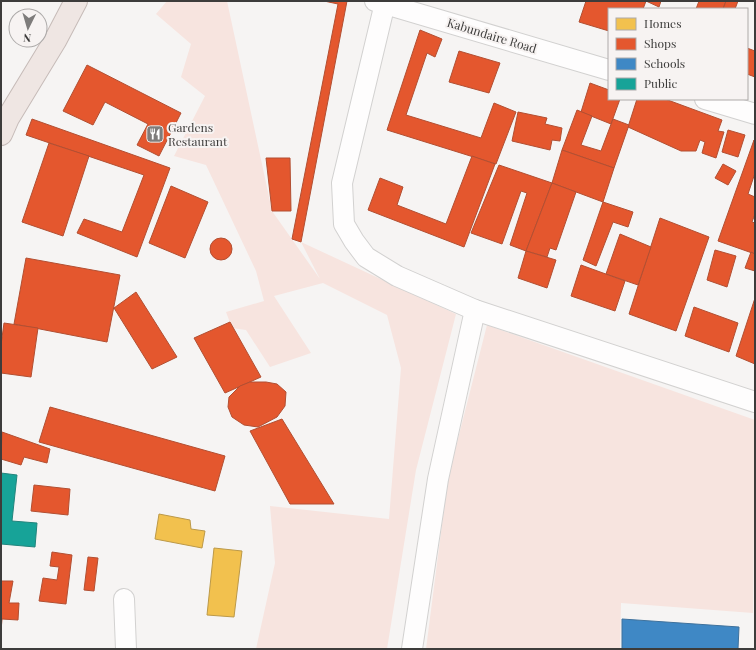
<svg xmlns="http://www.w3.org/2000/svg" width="756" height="650" font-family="'Playfair Display',serif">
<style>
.green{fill:#f7e4df}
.homes{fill:#f2c14e;stroke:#bc9948}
.shops{fill:#e4572e;stroke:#b24f32}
.schools{fill:#3f88c5;stroke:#3e719c}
.public{fill:#17a398;stroke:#22847c}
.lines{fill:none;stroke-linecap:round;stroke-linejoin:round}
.street-casing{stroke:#d2d1d0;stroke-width:22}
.highway-casing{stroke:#c6bbb8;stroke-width:24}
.street{stroke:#fefdfd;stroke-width:20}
.highway{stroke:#efe6e3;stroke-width:22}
.labels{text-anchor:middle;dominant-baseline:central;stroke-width:4;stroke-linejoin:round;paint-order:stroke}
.street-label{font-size:12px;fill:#3d3c3b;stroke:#f7f3f2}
.poi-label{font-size:12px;fill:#3d3c3b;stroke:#f7f3f2;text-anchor:start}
</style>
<rect width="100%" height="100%" fill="#f6f4f3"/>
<!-- green -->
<g class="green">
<polygon points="167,1 227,1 272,211 320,279 301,242 456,314 416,470 387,649 256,649 275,563 270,506 389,519 401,368 387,315 323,283 274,296 311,353 270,367 246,330 232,328 226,312 264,301 256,271 206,165 174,156 205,96 181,77 191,44 156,14"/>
<polygon points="487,325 755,420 753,613 621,603 620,649 426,649 448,478"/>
</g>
<!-- homes -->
<g class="homes">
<polygon points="159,514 190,520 191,529 205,531 202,548 155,539"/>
<polygon points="214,548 242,551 234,617 207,615"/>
</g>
<!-- shops -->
<g class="shops">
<polygon points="324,1 347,1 301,242 292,239 338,4"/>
<polygon points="586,1 646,1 643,9 609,9 609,31 579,22"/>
<polygon points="646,1 661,1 659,7"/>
<polygon points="699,1 726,1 723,9 696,9"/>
<polygon points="726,1 738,1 735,9 723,9"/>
<polygon points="420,30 442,39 435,57 427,53 406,115 481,138 494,103 516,112 496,164 387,130"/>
<polygon points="747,48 755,51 755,77 747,74"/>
<polygon points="459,51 500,63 489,93 449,82"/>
<polygon points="87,65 181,113 159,156 137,145 148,124 105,102 93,125 63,111"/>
<polygon points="590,83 609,90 609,99 620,99 611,124 581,112"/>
<polygon points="637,99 665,99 722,120 718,131 724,132 716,158 702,153 705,142 700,140 696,151 681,151 628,127"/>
<polygon points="577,110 592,116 581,145 601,151 613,119 629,125 614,168 562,150"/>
<polygon points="518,112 547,118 545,124 562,128 560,141 552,140 550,150 512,141"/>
<polygon points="32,119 170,168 137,257 77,233 84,219 122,232 144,175 26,135"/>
<polygon points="728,130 745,135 738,157 722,152"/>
<polygon points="754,140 755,173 748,194 755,197 755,214 752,222 755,223 755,254 718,241"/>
<polygon points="49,143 89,156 63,236 22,222"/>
<polygon points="562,150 614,168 603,202 552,183"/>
<polygon points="472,156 495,164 464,247 368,210 380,178 403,187 397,205 446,224"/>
<polygon points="266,158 290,158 291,211 272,211"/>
<polygon points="723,164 736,171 728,185 715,178"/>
<polygon points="499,165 552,183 526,251 510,245 527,193 521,191 502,244 471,233"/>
<polygon points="552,183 576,192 556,250 550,248 547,257 526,251"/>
<polygon points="171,186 208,202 185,258 149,243"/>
<polygon points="603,202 633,212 628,227 613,222 596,266 583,260"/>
<polygon points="660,218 709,237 676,331 629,314"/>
<polygon points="620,234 651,247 638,285 606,274"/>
<circle cx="221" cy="249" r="11"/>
<polygon points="715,250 736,256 727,287 707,280"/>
<polygon points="526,251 556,260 547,288 518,278"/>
<polygon points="751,252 755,254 755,271 745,268"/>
<polygon points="26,258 120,275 107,342 14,324"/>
<polygon points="581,265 625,281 615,311 571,296"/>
<polygon points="136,292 177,357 152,369 114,308"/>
<polygon points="755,298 755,364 736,356"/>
<polygon points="694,307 738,323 729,352 685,336"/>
<polygon points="230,322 261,377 225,393 194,338"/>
<polygon points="4,323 38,328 31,377 1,373 1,345"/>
<polygon points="250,382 266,382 277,384 286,392 285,406 277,417 258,427 244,425 232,417 228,407 229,397 240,386"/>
<polygon points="50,407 225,456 215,491 39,442"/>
<polygon points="282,419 334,504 290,504 250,431"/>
<polygon points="2,432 50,449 47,463 24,457 21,465 1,459"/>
<polygon points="34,485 70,489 68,515 31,511"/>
<polygon points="52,552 72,555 66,604 39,601 43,578 57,580 59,567 50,566"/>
<polygon points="88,557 98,558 94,591 84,590"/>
<polygon points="1,581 13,581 9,603 19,603 18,620 2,619 1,631"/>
</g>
<!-- schools -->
<polygon class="schools" points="622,619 739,627 738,649 622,649"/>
<!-- public -->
<polygon class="public" points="1,473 17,475 12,521 37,523 35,547 1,544"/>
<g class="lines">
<defs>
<g id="street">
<polyline points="375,1 609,70"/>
<polyline points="385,3 342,183 344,224 354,241 366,257 397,276 475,310 755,402"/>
<polyline points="705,99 755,114"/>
<polyline points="124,599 126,649"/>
<polyline points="412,649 438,479 475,310"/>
</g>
<polyline id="highway" points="1,134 8,118 56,39 76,1"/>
</defs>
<!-- street casing -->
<use href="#street" class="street-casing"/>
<!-- highway casing -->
<use href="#highway" class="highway-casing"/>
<!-- street -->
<use href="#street" class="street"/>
<!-- highway -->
<use href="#highway" class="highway"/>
</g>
<!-- icons -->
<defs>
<symbol id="restaurant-square" viewBox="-11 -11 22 22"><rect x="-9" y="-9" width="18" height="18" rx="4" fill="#7e7c7b" stroke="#f7f3f2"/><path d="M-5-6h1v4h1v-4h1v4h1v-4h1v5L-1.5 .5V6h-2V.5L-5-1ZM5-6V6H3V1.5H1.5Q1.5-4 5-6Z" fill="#fff"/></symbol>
</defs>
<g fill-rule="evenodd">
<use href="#restaurant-square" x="145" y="124" width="20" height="20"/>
</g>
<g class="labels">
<!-- street labels -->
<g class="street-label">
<text transform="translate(492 35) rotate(17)">Kabundaire Road</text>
</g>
<!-- poi labels -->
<g class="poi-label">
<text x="168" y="127">Gardens<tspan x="168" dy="14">Restaurant</tspan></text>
</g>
</g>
<!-- border -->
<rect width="756" height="650" fill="none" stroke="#3d3c3b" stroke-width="4"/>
<!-- legend -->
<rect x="608" y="8" width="140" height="92" fill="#f7f3f2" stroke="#adaaa9"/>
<rect x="616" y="18" width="20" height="12" fill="#f2c14e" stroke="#adaaa9"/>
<text x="644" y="28" font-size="12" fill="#3d3c3b">Homes</text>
<rect x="616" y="38" width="20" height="12" fill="#e4572e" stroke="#adaaa9"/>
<text x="644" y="48" font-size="12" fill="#3d3c3b">Shops</text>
<rect x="616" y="58" width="20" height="12" fill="#3f88c5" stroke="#adaaa9"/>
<text x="644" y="68" font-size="12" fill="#3d3c3b">Schools</text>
<rect x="616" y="78" width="20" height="12" fill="#17a398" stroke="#adaaa9"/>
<text x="644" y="88" font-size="12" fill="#3d3c3b">Public</text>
<!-- north arrow -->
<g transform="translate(28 28) rotate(185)"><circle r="19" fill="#f7f3f2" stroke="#adaaa9"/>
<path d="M0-3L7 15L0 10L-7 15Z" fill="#7e7c7b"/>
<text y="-6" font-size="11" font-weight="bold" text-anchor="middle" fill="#3d3c3b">N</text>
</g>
</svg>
